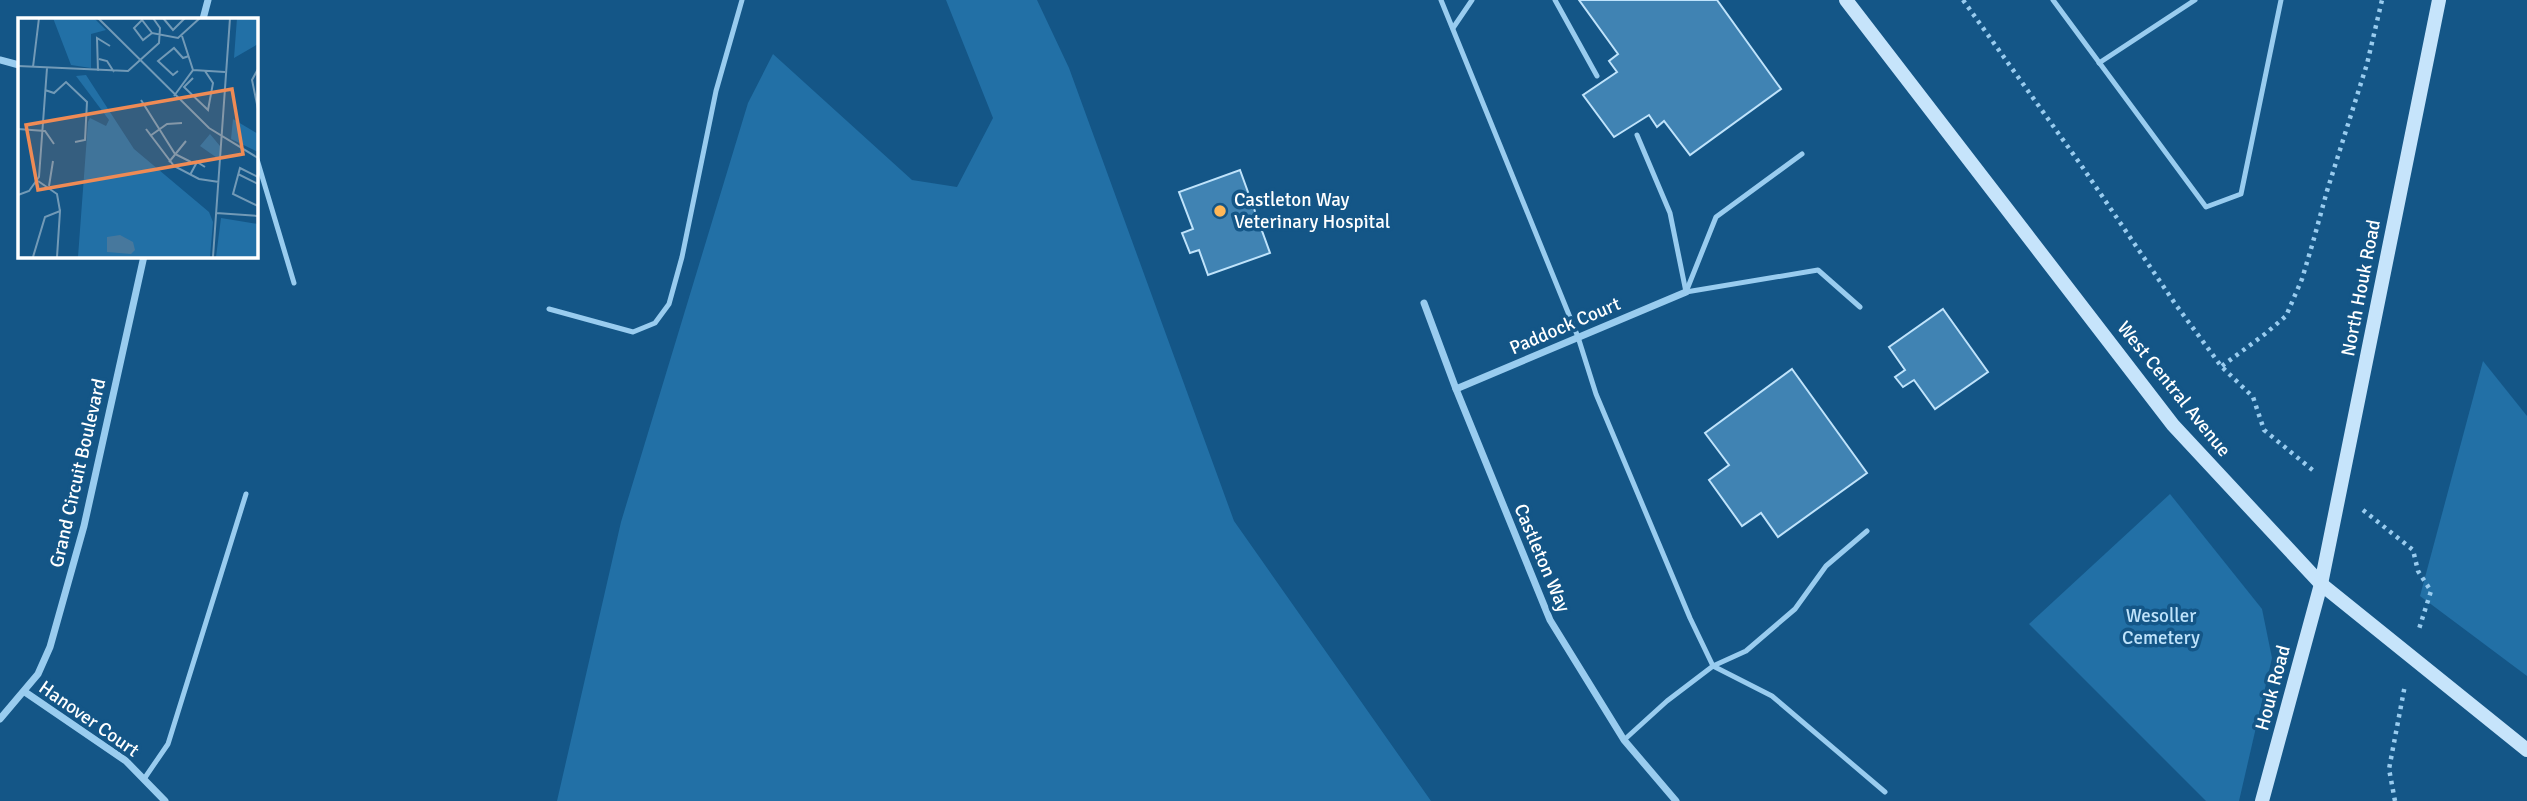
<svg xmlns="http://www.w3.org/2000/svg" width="2527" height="801" font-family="Signika,sans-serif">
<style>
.green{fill:#2270a6}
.building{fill:#4083b3;stroke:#bfe3fb;stroke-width:2}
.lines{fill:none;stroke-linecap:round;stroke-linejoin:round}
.path{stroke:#99ccef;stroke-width:4.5;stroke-dasharray:3.5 5;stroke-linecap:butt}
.lane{stroke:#99ccef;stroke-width:5}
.street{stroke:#99ccef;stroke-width:7}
.secondary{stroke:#c6e4fb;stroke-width:14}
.poi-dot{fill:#ffb757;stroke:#145687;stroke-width:2.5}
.labels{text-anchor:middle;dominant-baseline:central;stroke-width:7;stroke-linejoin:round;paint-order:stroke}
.poi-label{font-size:19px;fill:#fff;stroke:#145687;text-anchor:start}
.street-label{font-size:19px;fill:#fff;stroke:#145687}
.park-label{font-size:19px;fill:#bfe3fb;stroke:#145687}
.inset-road{fill:none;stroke:#729ab7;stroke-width:2}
.view{fill:#ef8b55;fill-opacity:0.15;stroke:#ef8b55;stroke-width:3.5}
.inset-edge{fill:none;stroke:#fff;stroke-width:3.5}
</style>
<rect width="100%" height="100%" fill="#145687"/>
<!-- green -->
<g class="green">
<polygon points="946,0 1037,0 1069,68 1234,521 1431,801 557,801 621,522 748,103 773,54 912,180 957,187 993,118"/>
<polygon points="2483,361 2527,416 2527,676 2420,596"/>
<polygon points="2170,494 2262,609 2272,658 2239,801 2206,801 2029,624"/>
</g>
<!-- building -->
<g class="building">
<polygon points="1579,0 1717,0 1781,89 1690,155 1664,121 1657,127 1649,115 1614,137 1583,95 1617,72 1609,61 1618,54"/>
<polygon points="1240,170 1270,253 1208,275 1199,250 1190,253 1182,233 1193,229 1179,192"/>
<polygon points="1943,309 1988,372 1935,409 1914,380 1903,387 1895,377 1905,370 1889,347"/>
<polygon points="1792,369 1867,473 1778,537 1761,513 1742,526 1709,480 1729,465 1705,433"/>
</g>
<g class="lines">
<!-- path -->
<g class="path">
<polyline points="1963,0 2081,165 2176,305 2221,366 2253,397 2264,430 2315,472"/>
<polyline points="2222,366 2265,334 2286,316 2302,279 2313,242 2327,191 2367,64 2382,0"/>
<polyline points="2363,510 2413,550 2418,571 2431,591 2419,629"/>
<polyline points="2395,801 2389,769 2405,685"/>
</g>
<!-- lane -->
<g class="lane">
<polyline points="1441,0 1578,337 1596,394 1690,618 1713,666 1772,696 1885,792"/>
<polyline points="1555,0 1597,76"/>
<polyline points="2053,0 2206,207 2241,194 2281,0"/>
<polyline points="1453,28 1472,0"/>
<polyline points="2099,63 2195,0"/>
<polyline points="1637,135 1670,213 1686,292"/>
<polyline points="256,156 294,283"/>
<polyline points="1686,292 1818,270 1860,307"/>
<polyline points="1686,292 1716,217 1802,154"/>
<polyline points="549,309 633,332 655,323 669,304 682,257 716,91 742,0"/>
<polyline points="1624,740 1667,701 1713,666 1746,651 1795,609 1826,566 1867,531"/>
<polyline points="144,779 168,744 246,494"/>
</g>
<!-- street -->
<g class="street">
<polyline points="203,19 208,0"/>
<polyline points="0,60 19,65"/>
<polyline points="1424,303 1456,389 1550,620 1624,740 1676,801"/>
<polyline points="1456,389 1686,292"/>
<polyline points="25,692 126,761 165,801"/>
<polyline points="0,719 38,674 50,647 84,526 144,256"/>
</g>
<!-- secondary -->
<g class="secondary">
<polyline points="1846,0 2173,425 2321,584 2527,750"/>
<polyline points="2262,801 2321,584 2439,0"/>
</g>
</g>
<!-- markers -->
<circle class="poi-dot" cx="1220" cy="211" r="7"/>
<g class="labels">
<!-- poi labels -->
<g class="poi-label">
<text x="1234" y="200">Castleton Way<tspan x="1234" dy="22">Veterinary Hospital</tspan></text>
</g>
<!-- street labels -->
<g class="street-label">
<text transform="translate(2361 288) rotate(-79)">North Houk Road</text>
<text transform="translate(1565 326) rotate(-23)">Paddock Court</text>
<text transform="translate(2174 389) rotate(51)">West Central Avenue</text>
<text transform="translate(78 473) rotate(-77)">Grand Circuit Boulevard</text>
<text transform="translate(1542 558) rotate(67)">Castleton Way</text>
<text transform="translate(2273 688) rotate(-75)">Houk Road</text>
<text transform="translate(89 719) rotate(35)">Hanover Court</text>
</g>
<!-- park labels -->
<g class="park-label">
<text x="2161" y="616">Wesoller<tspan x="2161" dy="22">Cemetery</tspan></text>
</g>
</g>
<!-- overview -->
<g transform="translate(18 18)">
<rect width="240" height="240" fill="#145687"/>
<path d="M35,0H76L88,12L73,16V50L53,47ZM219,0H240V26L216,40ZM68,57L116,131L191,194L195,204L192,239H60L70,104L72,100L88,108L91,102L58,58ZM215,101L240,116V134L213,121ZM192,116L202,128V142L182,128ZM203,200L240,206V239H198Z" fill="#2270a6"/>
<path d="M102,217L115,224L117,232L113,236L89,234V219Z" fill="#47789d"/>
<path class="inset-road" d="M80,0L191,110L240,140M145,0L155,12L167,0M134,15L124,2L116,10L125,22L134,15L160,20L182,0M81,41L89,43L96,54M0,48L110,53L141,25L142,10L135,0M15,49L21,0M240,51L234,62L240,91M175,52L207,54M80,53L79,20L92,28M160,53L155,57L140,43L156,30L165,40L171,38M175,60L166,69L190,92L195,65L187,53M27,72L36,75L48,64L69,84L67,122L57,124M156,78L175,52L164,18M123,82L157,136L173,144M0,111L27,113L36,126M128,111L156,148L181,161L201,164M132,118L149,106L164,105M151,144L168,123M220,156L240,166M172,157L179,144L187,149M240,159L222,150L215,176L240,188M20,163L39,176L42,193M31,168L35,143M0,177L11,173L21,159L29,50M198,195L240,198M15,239L27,199L42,193L39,239M195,239L212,0"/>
<path class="view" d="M214,71L225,136L20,172L8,107Z"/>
<rect width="240" height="240" class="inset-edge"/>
</g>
</svg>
